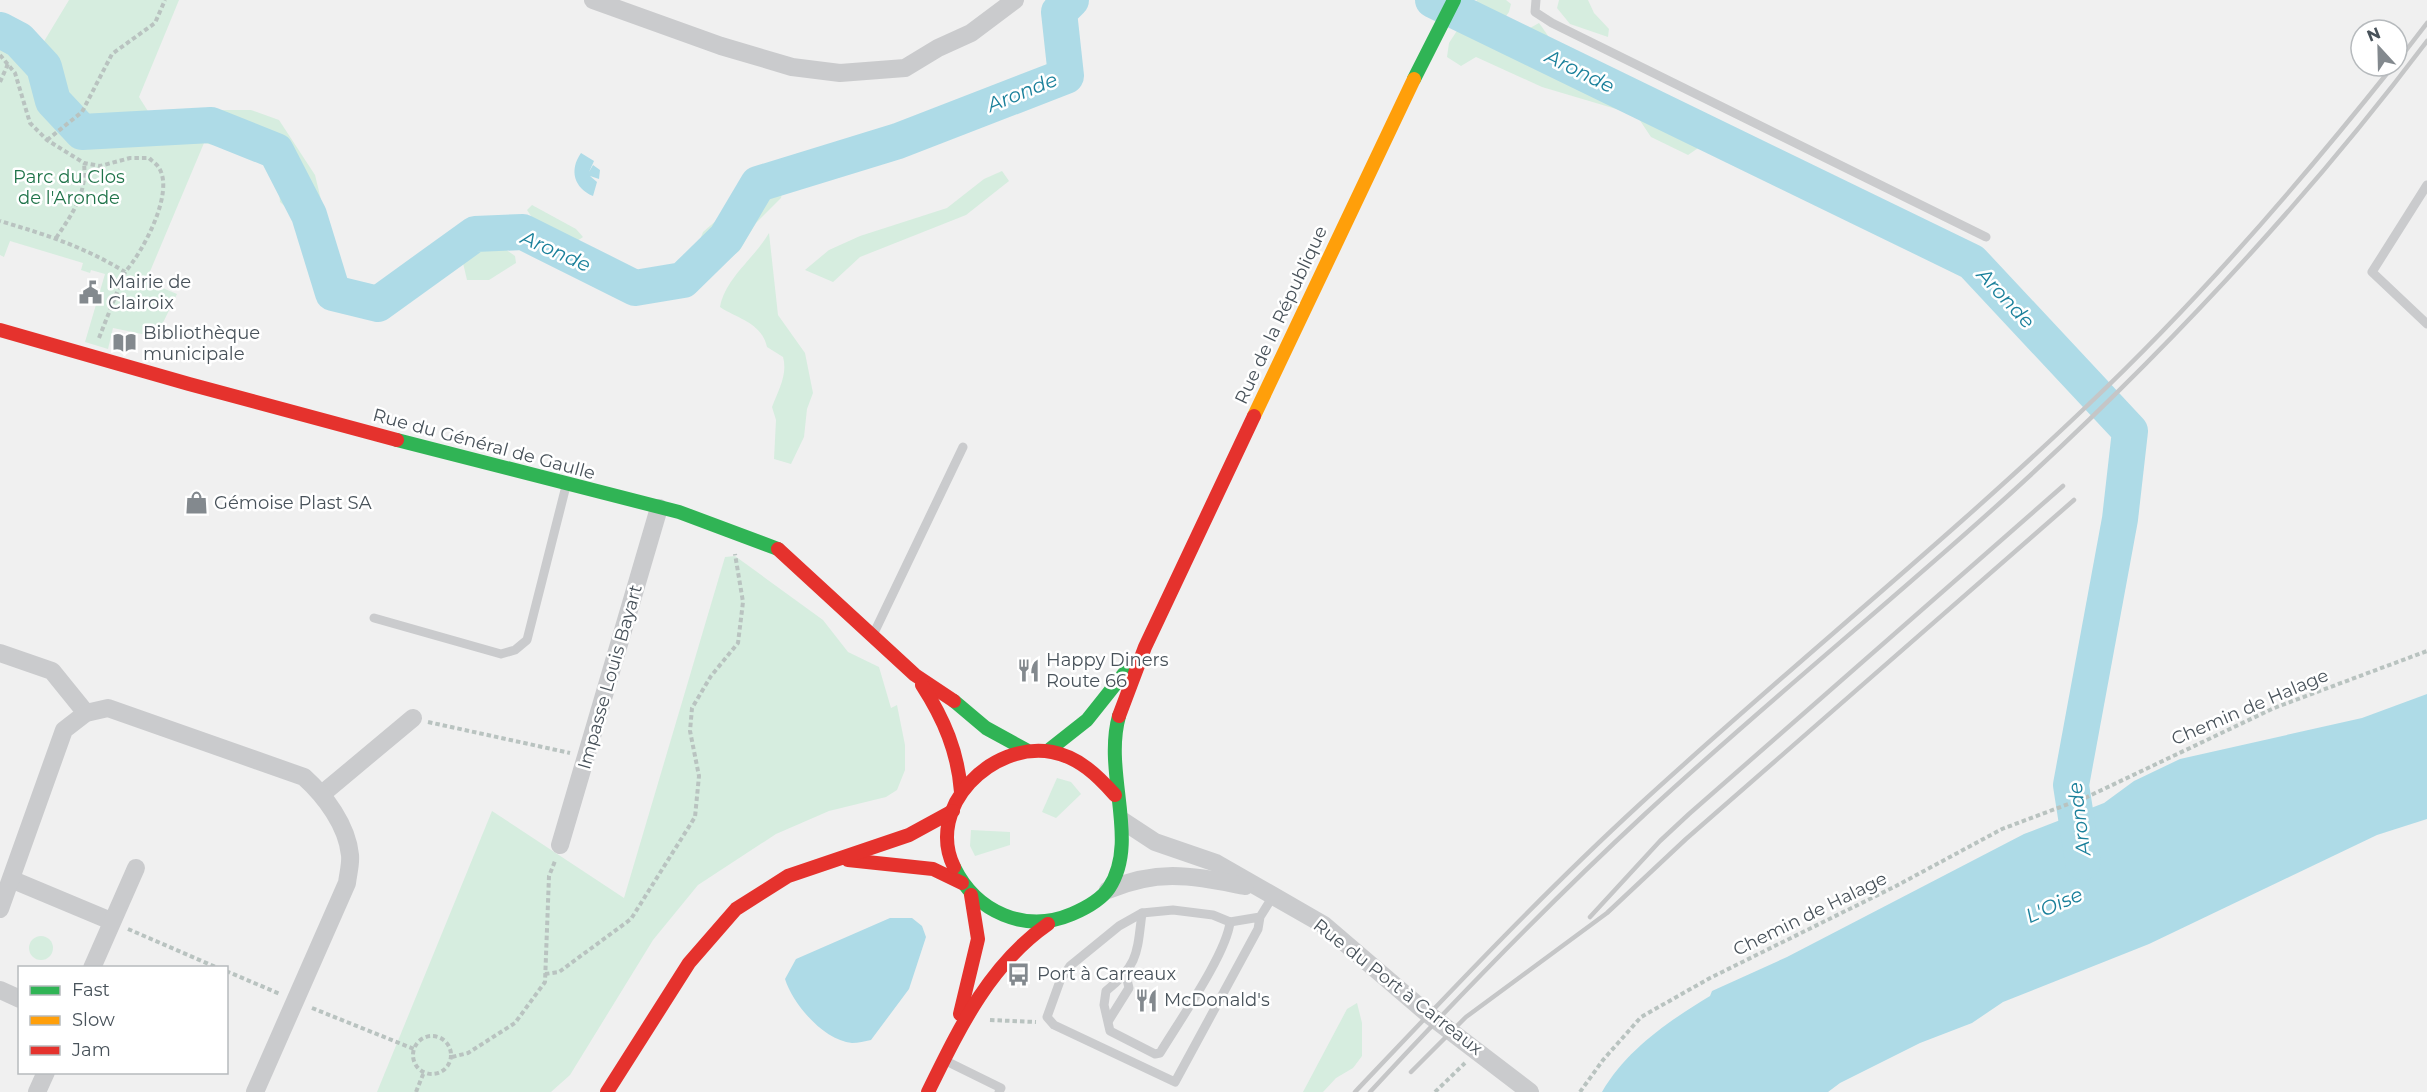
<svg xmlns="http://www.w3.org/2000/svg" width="2427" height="1092" font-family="Montserrat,sans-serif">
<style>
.green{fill:#d6eddf}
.water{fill:#aedbe7}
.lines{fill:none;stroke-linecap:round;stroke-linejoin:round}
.river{stroke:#aedbe7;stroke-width:36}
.path{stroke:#b9c3c0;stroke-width:4;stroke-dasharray:4.5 3;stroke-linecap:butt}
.lane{stroke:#cacbcd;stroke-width:9}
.street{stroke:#cacbcd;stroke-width:18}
.fast{stroke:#30b455;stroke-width:14}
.slow{stroke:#ff9f0a;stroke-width:14}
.jam{stroke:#e5322d;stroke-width:14}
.rail{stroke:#c5c6c7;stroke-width:4.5}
.labels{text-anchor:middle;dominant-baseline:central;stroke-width:5;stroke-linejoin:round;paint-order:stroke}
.park-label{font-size:18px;fill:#20744a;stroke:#fff}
.poi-label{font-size:18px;fill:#48525a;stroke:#fff;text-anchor:start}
.street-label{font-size:18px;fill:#48525a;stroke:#fff}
.water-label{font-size:20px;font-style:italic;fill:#1a809b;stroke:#fff}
</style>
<rect width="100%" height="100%" fill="#f0f0f0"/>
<!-- green -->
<g class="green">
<path d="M69,0H179L139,97L151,116L184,110H251L279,120L315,175L335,257L316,261L309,258L300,239L298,218L280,202C278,152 245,152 204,143L146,281L177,294L156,337L113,328L108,349L85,342L105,274L91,270L90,273L81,270L83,263L10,241L4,257L0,255V44L18,58L40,48Z"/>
<path d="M1477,0H1506L1511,4L1509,12L1491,37C1500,49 1508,47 1521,43L1530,28L1539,23C1555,45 1553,42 1541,65L1570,78L1646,87L1704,116L1710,135L1704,144L1688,155L1651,137L1639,119L1633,114L1542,87L1476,57L1461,66L1447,57L1449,43Z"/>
<polygon points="1559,0 1588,0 1594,13 1609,29 1608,37 1570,24 1557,8"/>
<path d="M766,169H774L775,173C765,183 752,190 743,201C722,227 709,264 672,270L696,250L703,232L733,206L744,186Z"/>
<polygon points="1002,171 1009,181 966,215 860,257 833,282 805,270 829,250 860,236 947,208 984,179"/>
<polygon points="775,191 782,193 781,198 756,223 739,251 721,265 718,262 749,214 764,195"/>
<polygon points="532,205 576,229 583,237 574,243 538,226 527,210"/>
<path d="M769,233L778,315L805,353L813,393L807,409L804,437L791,464L774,459L776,420L772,407C778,391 788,374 783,357L767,347C762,323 738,319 720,307C726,277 754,259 769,233Z"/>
<path d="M458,235L505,249L515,256L516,263L489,280H467L463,263L458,260C433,272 419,295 395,307L381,302L382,283L413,260Z"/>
<path d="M550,239L568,246L589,259L591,272C572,270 556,261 541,248Z"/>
<polygon points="735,556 823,620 848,652 879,667 891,708 897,705 905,745 905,770 897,790 886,797 829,811 776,834 698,885 653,940 570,1075 551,1092 377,1092 492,811 624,898 725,557"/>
<polygon points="1057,778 1071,782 1081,794 1056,818 1042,812"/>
<polygon points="971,830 1010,832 1010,845 975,856 970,846"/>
<circle cx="41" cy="948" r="12"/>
<polygon points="1357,1003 1362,1023 1362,1056 1353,1068 1336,1078 1323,1092 1303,1092 1347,1009"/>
</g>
<!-- water -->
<g class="water">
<path d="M581,153L594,161L589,172L593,165L600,170L599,179L590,176L597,182L593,196C574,188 569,170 581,153Z"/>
<path d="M2427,694V819L2377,835L2149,944L2003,1002L1972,1023L1920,1043L1840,1083L1828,1092H1602C1627,1049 1669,1021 1710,996L1712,991L1787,957L2024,834L2104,803L2134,781L2180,759L2362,718Z"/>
<path d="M890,918H912L922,926L926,937L909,989L871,1040C865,1041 858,1043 852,1043C823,1040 793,1004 785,979L796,959Z"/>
</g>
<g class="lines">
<!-- river -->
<g class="river">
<polyline points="1433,0 1972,262 2130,431 2120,519 2071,785 2083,862"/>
<polyline points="0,30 19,40 44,67 53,101 82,132 211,125 276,151 309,215 333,293 378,304 475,234 523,232 635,288 683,280 726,238 758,184 898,141 1066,76 1059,12 1071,0"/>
</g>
<!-- path -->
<g class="path">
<path d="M0,55L15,73L30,123L47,140L84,163L100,166L130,158H149C152,161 157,164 159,168C175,193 142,253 125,272C85,247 44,234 0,221"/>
<polyline points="0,82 8,64"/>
<polyline points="47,140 82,112 112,54 155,23 165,0"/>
<path d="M56,238C73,213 87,193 84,163"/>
<polyline points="99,338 125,272"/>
<polyline points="428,722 570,753"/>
<polyline points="128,929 218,968"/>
<polyline points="226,971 280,994"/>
<polyline points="545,974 559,972 631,919 695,817 699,776 690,731 692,708 711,676 738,643 743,602 735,554"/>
<polyline points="312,1008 414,1049"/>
<polyline points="990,1020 1036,1022"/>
<circle cx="432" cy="1055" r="19"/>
<polyline points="452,1057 468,1053 515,1023 545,982 549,876 555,861"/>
<polyline points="416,1092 424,1072"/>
<polyline points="1435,1092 1465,1063"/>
<polyline points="1580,1092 1603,1060 1641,1017 1710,978 1896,886 2002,829 2087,797 2274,708 2427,651"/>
</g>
<!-- lane -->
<g class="lane">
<polyline points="1536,0 1535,12 1552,23 1986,237"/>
<polyline points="2427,185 2372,272 2427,324"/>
<polyline points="374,618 501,654 515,650 527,640 566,486"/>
<polyline points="873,635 963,447"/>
<path d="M1142,913C1137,952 1139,965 1106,991L1104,1005L1110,1031L1155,1054L1160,1053C1178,1023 1227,953 1230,922"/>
<polyline points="1260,917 1230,922 1213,915 1173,910 1142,913 1119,926 1070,966 1060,981 1047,1017 1054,1025 1175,1082 1258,929 1260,917 1273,896"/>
<polyline points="1109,1020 1129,988 1126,975"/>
<polyline points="946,1061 1001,1088 999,1092"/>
</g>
<!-- street -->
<g class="street">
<polyline points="593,0 721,46 792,67 840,73 905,68 938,48 971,33 1015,0"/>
<polyline points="0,653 52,671 86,713"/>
<polyline points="322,794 413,718"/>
<polyline points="1123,821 1155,842 1216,863 1324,925 1428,1014 1530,1092"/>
<polyline points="560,845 659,508"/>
<polyline points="13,880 111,921"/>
<path d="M1108,890C1160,868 1192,876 1245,886"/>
<path d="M0,909L64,730L86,713L108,708L304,777C325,796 347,825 350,855C351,864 348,874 347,883L255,1092"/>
<polyline points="92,968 136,868"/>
<polyline points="0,990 20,999"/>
<polyline points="37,1092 46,1072"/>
</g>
<!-- fast -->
<g class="fast">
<polyline points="1414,79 1454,0"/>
<polyline points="397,440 679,512 778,549"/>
<polyline points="954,701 986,728 1026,750"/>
<polyline points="1049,750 1087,720 1130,666"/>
<path d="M954,867C976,912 1025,934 1072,914C1086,908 1101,900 1109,888C1140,841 1103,773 1119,716"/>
</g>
<!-- slow -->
<polyline class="slow" points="1254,416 1414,79"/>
<!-- jam -->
<g class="jam">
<polyline points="0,330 189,384 397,440"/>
<polyline points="778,549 915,675 954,701"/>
<path d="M922,685C944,719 958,752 961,792"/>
<polyline points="1119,716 1145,647 1254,416"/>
<polyline points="848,860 933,869 962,883"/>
<path d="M954,867C925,807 992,741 1052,752C1079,757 1098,776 1115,795"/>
<polyline points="960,1014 978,939 971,895"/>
<polyline points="607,1092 689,963 736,909 788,876 909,835 953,811"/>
<path d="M928,1092C959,1029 989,965 1048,924"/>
</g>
<!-- rail -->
<g class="rail">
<polyline points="2397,62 2427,23"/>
<polyline points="1590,917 1660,841 1689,814 2063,486"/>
<polyline points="1411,1072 1466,1017 1607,913 1686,839 2074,500"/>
<path d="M1355,1092C1448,994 1540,896 1639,805C1787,669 1944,543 2089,404C2199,300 2299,184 2393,66"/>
<path d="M1370,1092C1458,997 1549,903 1644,815C1764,704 1891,602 2011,493C2161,356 2304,204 2427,41"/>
</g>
</g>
<!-- icons -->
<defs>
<symbol id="civic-bare" viewBox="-9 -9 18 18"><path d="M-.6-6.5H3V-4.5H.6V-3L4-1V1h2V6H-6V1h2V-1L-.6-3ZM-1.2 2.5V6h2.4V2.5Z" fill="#83898e" stroke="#fff" stroke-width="2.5" paint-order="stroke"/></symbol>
<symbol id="library-bare" viewBox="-9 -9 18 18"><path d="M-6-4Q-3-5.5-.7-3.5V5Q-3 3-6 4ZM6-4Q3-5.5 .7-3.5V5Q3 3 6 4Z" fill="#83898e" stroke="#fff" stroke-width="2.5" paint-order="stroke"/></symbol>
<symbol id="shop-bare" viewBox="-9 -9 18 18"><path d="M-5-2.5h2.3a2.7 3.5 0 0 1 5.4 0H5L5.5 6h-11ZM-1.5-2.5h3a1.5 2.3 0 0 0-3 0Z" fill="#83898e" stroke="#fff" stroke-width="2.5" paint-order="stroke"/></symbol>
<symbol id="restaurant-bare" viewBox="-9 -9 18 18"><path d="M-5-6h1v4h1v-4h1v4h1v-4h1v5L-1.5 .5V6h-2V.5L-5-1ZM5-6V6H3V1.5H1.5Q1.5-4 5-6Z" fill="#83898e" stroke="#fff" stroke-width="2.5" paint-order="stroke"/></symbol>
<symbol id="bus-bare" viewBox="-9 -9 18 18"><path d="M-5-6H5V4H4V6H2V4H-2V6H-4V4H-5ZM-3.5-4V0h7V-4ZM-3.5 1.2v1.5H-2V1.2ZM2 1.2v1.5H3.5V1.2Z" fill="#83898e" stroke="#fff" stroke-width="2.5" paint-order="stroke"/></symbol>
</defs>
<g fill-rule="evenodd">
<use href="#civic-bare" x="74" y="276" width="33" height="33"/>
<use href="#library-bare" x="108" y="326" width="33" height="33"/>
<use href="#shop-bare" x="180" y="486" width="33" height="33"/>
<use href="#restaurant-bare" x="1012" y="654" width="33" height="33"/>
<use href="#bus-bare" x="1002" y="958" width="33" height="33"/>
<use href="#restaurant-bare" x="1130" y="984" width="33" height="33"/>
</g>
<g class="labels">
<!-- park labels -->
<g class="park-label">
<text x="69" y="177">Parc du Clos<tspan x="69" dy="21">de l'Aronde</tspan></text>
</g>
<!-- poi labels -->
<g class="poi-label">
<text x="108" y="282">Mairie de<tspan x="108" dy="21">Clairoix</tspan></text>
<text x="143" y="333">Bibliothèque<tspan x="143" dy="21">municipale</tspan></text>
<text x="214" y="503">Gémoise Plast SA</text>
<text x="1046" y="660">Happy Diners<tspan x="1046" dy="21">Route 66</tspan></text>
<text x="1037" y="974">Port à Carreaux</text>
<text x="1164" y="1000">McDonald's</text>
</g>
<!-- street labels -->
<g class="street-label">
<text transform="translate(1281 315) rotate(-65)">Rue de la République</text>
<text transform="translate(484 444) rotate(15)">Rue du Général de Gaulle</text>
<text transform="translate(610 677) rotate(-74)">Impasse Louis Bayart</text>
<text transform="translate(2250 707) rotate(-23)">Chemin de Halage</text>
<text transform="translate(1810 914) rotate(-26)">Chemin de Halage</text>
<text transform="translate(1398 987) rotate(38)">Rue du Port à Carreaux</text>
</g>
<!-- water labels -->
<g class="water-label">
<text transform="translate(1580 71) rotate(26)">Aronde</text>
<text transform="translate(1022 92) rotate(-22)">Aronde</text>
<text transform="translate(556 251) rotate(24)">Aronde</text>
<text transform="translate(2006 298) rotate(47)">Aronde</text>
<text transform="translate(2079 819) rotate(-97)">Aronde</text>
<text transform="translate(2054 905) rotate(-24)">L'Oise</text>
</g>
</g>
<!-- legend -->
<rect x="18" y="966" width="210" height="108" fill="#ffffff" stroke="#b6babd" stroke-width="1.5"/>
<rect x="30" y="986" width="30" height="9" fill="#30b455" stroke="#b6babd" stroke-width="1.5"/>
<text x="72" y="996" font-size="18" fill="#48525a">Fast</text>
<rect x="30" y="1016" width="30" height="9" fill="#ff9f0a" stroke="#b6babd" stroke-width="1.5"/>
<text x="72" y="1026" font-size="18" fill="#48525a">Slow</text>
<rect x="30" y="1046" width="30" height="9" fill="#e5322d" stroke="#b6babd" stroke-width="1.5"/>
<text x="72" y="1056" font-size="18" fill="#48525a">Jam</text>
<!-- north arrow -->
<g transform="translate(2379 48) rotate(338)"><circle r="28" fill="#ffffff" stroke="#b6babd" stroke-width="1.5"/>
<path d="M0-4.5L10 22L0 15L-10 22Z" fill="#83898e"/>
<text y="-9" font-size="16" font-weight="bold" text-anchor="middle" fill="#48525a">N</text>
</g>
</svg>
